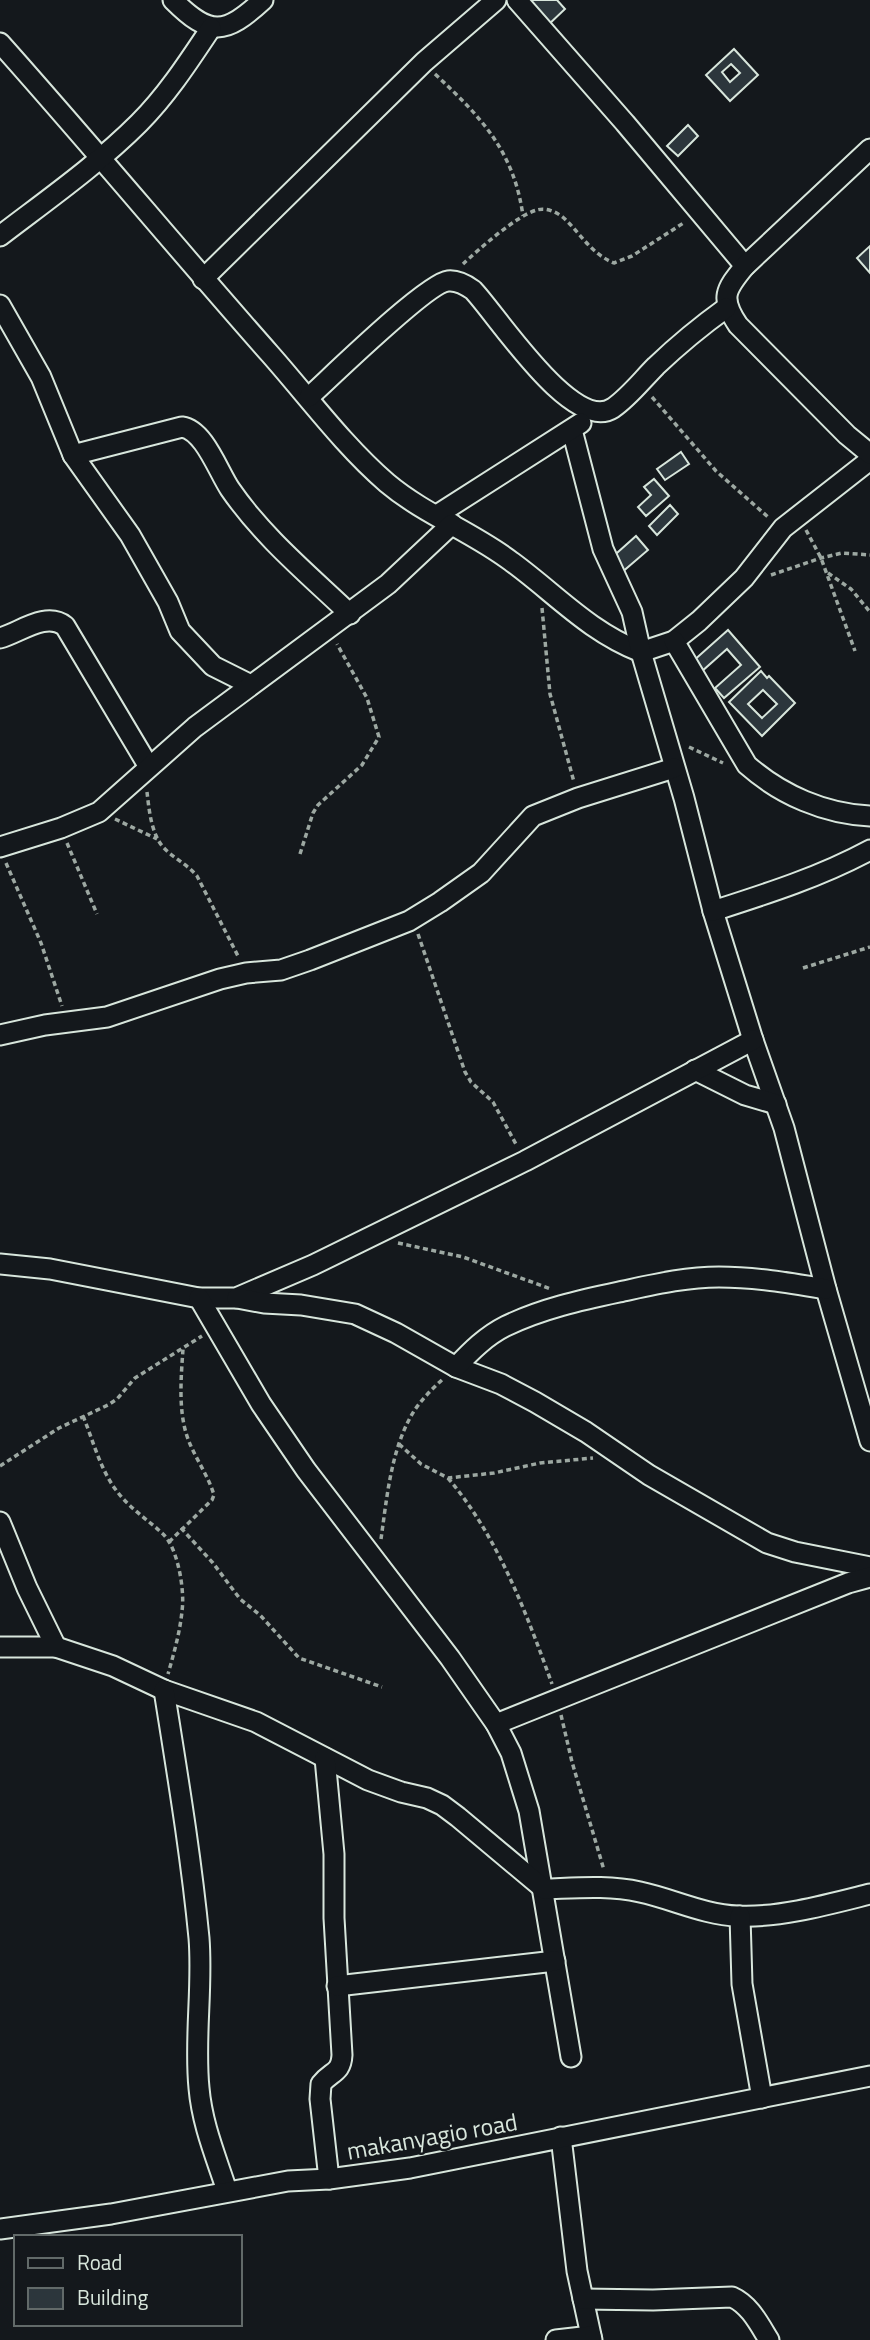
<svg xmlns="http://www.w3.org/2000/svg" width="870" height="2340" font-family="'Titillium Web',sans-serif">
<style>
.building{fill:#2c363c;stroke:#d8e6dc;stroke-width:2;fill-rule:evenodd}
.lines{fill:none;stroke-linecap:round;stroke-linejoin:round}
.minor-casing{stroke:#d8e6dc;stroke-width:23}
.path{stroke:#9da8a2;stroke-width:3.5;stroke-dasharray:5 3.5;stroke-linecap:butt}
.minor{stroke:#14181c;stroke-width:19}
.labels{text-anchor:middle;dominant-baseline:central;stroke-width:5;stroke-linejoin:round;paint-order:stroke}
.street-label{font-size:24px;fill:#d8e6dc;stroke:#14181c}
</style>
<rect width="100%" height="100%" fill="#14181c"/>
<!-- building -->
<g class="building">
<polygon points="523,0 557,0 565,9 547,26"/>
<path d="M734,49L758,75L730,101L706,75ZM731,64L740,73L730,82L722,72Z"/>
<polygon points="688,125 698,136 678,156 667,146"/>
<polygon points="870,246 870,273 857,258"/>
<polygon points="681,452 689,464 665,480 657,469"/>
<polygon points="654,479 669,496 646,516 638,507 651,495 644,487"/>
<polygon points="670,505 678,514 657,535 649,526"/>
<polygon points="636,536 648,550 621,573 609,560"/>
<polygon points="728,630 760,667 724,698 715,688 741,665 727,649 701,672 692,662"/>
<path d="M761,671L767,678L769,676L795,703L762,736L729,702ZM763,690L777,704L762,718L748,704Z"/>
</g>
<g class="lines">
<defs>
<g id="minor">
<path d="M173,0C210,37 225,35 263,0"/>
<polyline points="517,0 625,123 745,266"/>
<path d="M0,43C91,145 179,251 270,354C308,397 344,446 387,483C425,515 473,532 512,562C557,595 588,631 641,652L674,641L699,621L744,578L783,528L870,460"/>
<path d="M870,149L745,266C725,290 720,298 738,325L847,435L870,454"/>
<path d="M0,236C47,200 97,165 139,123C167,95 189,61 211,28"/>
<polyline points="203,279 424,62 496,0"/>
<polyline points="0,305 41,377 73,455 130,535 168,602 180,631 213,666 251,685"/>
<path d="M309,397C330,378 427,283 448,281C457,280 466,285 473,290C497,315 573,434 613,408C629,397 642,380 656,366C678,345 701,326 726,308"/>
<polyline points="572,430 603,549 632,612 641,652 684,798 713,911 753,1040 784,1128 826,1289 870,1441"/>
<path d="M73,455L182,427C204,430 218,471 230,489C263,537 308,574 350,614"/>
<polyline points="437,515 581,423"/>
<path d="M0,638C19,633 46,611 65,626L149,767"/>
<path d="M674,641L747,765C781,795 825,814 870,816"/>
<polyline points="0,847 61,828 99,812 195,727 388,584 452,524"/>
<path d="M713,911C766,894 820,877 870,850"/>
<polyline points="0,1035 45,1025 107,1017 220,979 246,973 281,970 310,960 409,921 440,902 481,873 533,816 578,798 674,768"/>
<polyline points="695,1070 745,1095 776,1104"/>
<polyline points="0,1264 50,1269 199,1298 236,1298 313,1265 525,1161 753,1040"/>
<polyline points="199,1298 261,1404 306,1470 450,1658 496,1724 511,1753 529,1811 571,2057"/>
<polyline points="237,1298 264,1303 301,1305 355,1314 396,1333 456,1367 501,1384 535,1402 586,1432 649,1475 767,1543 795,1552 870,1567"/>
<path d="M456,1367C471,1351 486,1336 506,1326C541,1309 581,1300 619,1292C652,1285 685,1277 719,1277C755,1277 790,1283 826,1289"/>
<polyline points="0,1522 27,1588 56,1647"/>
<path d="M0,1647H56L113,1666L164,1690L256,1722L368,1780L401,1792L427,1798L442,1805L458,1817L544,1889C577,1888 608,1885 640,1892C673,1899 704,1915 738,1916C780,1918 830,1904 870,1894"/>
<path d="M164,1690C177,1772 191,1855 199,1938C203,1988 194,2038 199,2088C202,2124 216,2157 227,2191"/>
<polyline points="496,1724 848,1583 870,1577"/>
<path d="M325,1758L334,1854V1918L342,2055C341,2074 331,2071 321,2084L320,2099L329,2179"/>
<polyline points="740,1916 742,1984 762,2098"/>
<polyline points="337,1986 555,1961"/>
<polyline points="561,2137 577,2271 592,2340"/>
<polyline points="0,2229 111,2214 288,2181 329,2179 410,2168 870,2076"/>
<path d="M583,2299L653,2300L732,2297C750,2305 759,2324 769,2340"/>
<polyline points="556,2340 591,2336"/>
</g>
</defs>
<!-- minor casing -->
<use href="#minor" class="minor-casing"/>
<!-- path -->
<g class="path">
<path d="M435,74C481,117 514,151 523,216"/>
<path d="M463,264C478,250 517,215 537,210C547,207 559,213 566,220C582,236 592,254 614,263L632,256L685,222"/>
<polyline points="652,397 716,471 768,517"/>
<polyline points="806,530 821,558 855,651"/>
<polyline points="828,573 851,589 870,612"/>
<polyline points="771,575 821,558 842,553 870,555"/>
<polyline points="542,608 550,694 574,782"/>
<polyline points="689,747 723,763"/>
<path d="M147,792C149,809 151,833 163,847C173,858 187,864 197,876L239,958"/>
<polyline points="115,819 157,839"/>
<polyline points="67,843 97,914"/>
<polyline points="300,854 313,813 318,805 362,765 379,737 367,698 337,644"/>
<polyline points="6,863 41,943 62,1006"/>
<polyline points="418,934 465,1072 471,1082 493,1102 517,1146"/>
<polyline points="803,968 870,947"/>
<polyline points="398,1243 463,1257 551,1289"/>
<path d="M83,1416C93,1440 100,1469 116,1490C129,1508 147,1519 163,1534C178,1548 185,1591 182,1611C180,1632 174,1653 168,1674"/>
<polyline points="399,1444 421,1464 448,1478 494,1473 540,1463 593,1458"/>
<polyline points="0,1466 59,1428 108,1405 117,1399 135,1378 202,1336"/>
<path d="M448,1478C498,1537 526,1612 552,1684"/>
<polyline points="181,1528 213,1563 240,1599 260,1615 299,1658 382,1687"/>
<path d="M381,1539C387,1497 391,1448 414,1411C422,1399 433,1388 444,1378"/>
<path d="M169,1542L212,1500L214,1495C208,1475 195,1458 188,1439C178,1412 181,1378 183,1349"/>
<polyline points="561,1715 572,1762 604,1870"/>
</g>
<!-- minor -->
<use href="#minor" class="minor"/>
</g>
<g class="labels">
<!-- street labels -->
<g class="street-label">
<text transform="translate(432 2136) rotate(-10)">makanyagio road</text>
</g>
</g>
<!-- legend -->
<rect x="14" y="2235" width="228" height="91" fill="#14181c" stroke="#626a69" stroke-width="2"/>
<rect x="28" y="2258" width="35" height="10" fill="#14181c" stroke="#626a69" stroke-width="2"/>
<text x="77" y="2270" font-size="21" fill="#d8e6dc">Road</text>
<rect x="28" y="2288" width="35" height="21" fill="#2c363c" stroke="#626a69" stroke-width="2"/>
<text x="77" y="2305" font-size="21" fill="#d8e6dc">Building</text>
</svg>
